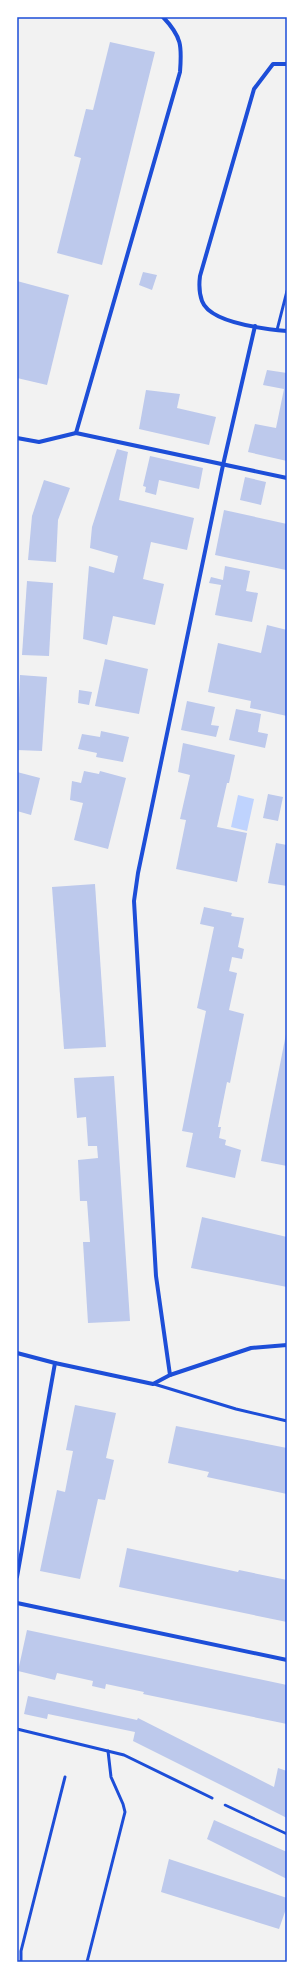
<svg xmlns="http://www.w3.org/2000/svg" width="304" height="1979" font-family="Roboto,sans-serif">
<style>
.water{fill:#bfd3fe}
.building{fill:#bdc9ec}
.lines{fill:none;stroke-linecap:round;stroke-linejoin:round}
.path{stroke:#1d4ed8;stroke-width:2.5}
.service{stroke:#1d4ed8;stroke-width:3}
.minor{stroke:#1d4ed8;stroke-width:4}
.neatline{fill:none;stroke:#1d4ed8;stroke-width:1.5}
</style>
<rect width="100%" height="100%" fill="#f2f2f2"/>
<!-- water -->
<polygon class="water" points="238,795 254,799 247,831 231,827"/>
<!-- building -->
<g class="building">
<polygon points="110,42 155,52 102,265 57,253 81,158 74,156 86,109 93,110"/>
<polygon points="143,272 157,275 152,290 139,285"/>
<polygon points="17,281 69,295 47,385 17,378"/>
<polygon points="267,370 287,373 287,461 248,452 255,424 276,428 284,389 263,385"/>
<polygon points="146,390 180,394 177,408 216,417 209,445 139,429"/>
<polygon points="117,449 128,452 119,500 194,518 187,550 151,542 143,579 164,584 155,625 113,616 107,645 83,639 89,566 114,573 118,556 90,548 92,527"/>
<polygon points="150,456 203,468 199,489 159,480 156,495 145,492 146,487 143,486"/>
<polygon points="245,477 266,482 261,505 240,500"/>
<polygon points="44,480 70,488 58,520 56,562 28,560 32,516"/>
<polygon points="224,510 287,524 286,570 215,555"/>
<polygon points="225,566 250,571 246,591 258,593 252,622 215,615 221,585 209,583 211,577 223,580"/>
<polygon points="27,581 53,583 49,656 22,655"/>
<polygon points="267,625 287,630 287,716 250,708 251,701 208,692 218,643 261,653"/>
<polygon points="105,659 148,669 139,714 95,706"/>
<polygon points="20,675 47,677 42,751 17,750"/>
<polygon points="79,690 92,692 89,705 78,703"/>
<polygon points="187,701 215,707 211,725 219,726 216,737 181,730"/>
<polygon points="236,709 261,714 258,732 268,734 265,748 229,740"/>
<polygon points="101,731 129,737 123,762 96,757 97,753 78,749 82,734 100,737"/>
<polygon points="183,743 235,755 229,783 227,783 217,827 247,833 237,882 176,869 186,820 180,819 190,775 178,772"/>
<polygon points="84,771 99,774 100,771 126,778 108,849 74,840 83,803 70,800 72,781 81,783"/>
<polygon points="17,772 40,778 31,815 17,811"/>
<polygon points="268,794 283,797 278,821 263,818"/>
<polygon points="276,843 287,845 287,886 268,883"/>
<polygon points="95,884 106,1047 64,1049 52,887"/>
<polygon points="204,907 232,913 231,916 244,918 238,947 244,949 242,959 232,957 229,971 237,973 229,1010 244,1014 230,1083 227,1082 218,1127 221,1127 219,1138 226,1140 225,1145 241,1150 235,1178 186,1167 193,1133 182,1131 206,1011 197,1008 214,927 200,924"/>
<polygon points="286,1034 287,1034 287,1166 261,1161"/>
<polygon points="114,1076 130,1321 88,1323 83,1242 90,1242 87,1201 80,1201 78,1160 98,1158 97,1146 88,1146 86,1117 77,1118 74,1078"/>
<polygon points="202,1217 287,1237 287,1287 191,1268"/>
<polygon points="75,1405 116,1413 106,1458 114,1460 105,1500 98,1499 80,1579 40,1571 57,1490 65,1492 73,1451 66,1450"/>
<polygon points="176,1426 287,1448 287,1494 207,1477 209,1472 168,1463"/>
<polygon points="127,1548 238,1572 239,1570 287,1580 287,1622 119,1587"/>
<polygon points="27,1630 287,1685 287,1724 143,1694 144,1692 106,1684 105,1689 92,1686 93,1681 57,1673 55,1680 18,1671"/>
<polygon points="28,1696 137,1720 138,1718 274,1787 278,1768 287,1771 287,1818 133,1741 135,1732 48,1714 47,1719 24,1714"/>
<polygon points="214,1820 287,1852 287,1879 207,1839"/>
<polygon points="169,1859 287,1898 287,1906 279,1929 161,1892"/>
</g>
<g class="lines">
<!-- path -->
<polyline class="path" points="225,1805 287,1834"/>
<!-- service -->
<g class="service">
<polyline points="277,330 287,291"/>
<polyline points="154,1384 236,1409 287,1421"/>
<polyline points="17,1729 124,1755 212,1798"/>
<polyline points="21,1962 21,1951 65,1777"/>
<polyline points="87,1962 125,1812 123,1804 111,1777 108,1751"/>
</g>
<!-- minor -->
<g class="minor">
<path d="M287,64H273L254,89L200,276C199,284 199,293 202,301C210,323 265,329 287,331"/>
<path d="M76,433L180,72C182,46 182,37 163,17"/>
<polyline points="17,438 39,442 76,433 287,478"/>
<polyline points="17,1353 55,1363 153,1384 170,1375 251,1348 287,1345"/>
<polyline points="170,1375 156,1276 134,901 138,873 223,465 255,326"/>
<polyline points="17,1577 55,1363"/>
<polyline points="17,1603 287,1660"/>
</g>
</g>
<!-- border -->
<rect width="304" height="1979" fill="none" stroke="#ffffff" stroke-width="36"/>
<rect x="18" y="18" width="268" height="1943" class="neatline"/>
</svg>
